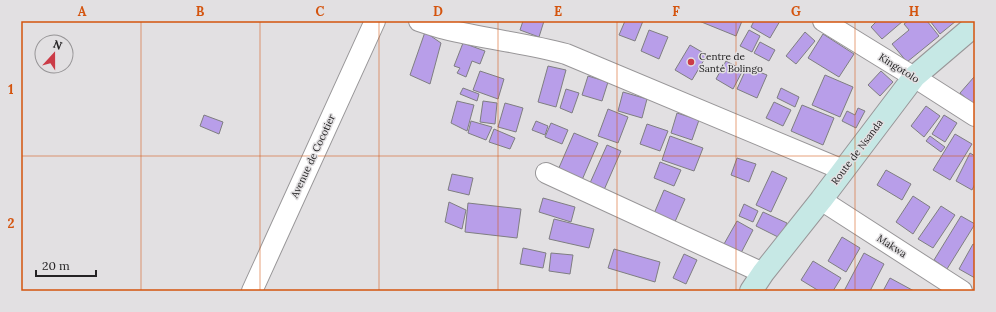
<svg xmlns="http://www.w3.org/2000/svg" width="996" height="312" font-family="Lora,serif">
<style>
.building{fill:#b89ee9;stroke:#7f7e81}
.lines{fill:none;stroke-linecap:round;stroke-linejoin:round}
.street-casing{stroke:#989698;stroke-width:22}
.secondary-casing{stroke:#989698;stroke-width:24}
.street{stroke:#fff;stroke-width:20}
.secondary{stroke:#c6e8e5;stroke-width:22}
.grid{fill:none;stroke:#d4540e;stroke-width:1;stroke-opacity:0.55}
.poi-dot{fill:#cb3b47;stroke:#e2e0e2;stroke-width:1.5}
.labels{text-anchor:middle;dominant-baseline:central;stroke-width:3;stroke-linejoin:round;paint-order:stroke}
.poi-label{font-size:10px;fill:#242324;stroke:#e2e0e2;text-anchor:start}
.street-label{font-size:10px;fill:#242324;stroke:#e2e0e2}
.neatline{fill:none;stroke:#d4540e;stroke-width:1.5}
.grid-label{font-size:13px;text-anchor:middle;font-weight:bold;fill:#d4540e}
</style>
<rect width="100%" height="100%" fill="#e2e0e2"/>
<!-- building -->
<g class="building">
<polygon points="523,21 544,21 539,37 520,30"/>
<polygon points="625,21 643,21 635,41 619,35"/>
<polygon points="699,21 742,21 736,36"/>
<polygon points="754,21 780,21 770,38 751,27"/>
<polygon points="877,21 903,21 882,39 871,27"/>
<polygon points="908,21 927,21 939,36 907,62 892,44 909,30 904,24"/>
<polygon points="930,21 956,21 940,34"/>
<polygon points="649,30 668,37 659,59 641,51"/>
<polygon points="749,30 760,36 752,52 740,46"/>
<polygon points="425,32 441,43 430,84 410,75"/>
<polygon points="805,32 815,41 796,64 786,56"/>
<polygon points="823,34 854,54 839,77 808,58"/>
<polygon points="760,42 775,50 769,61 754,53"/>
<polygon points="463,43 485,51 480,64 472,61 466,77 457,73 460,68 454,66"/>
<polygon points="690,45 707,55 692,80 675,70"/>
<polygon points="726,61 743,70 733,89 716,79"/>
<polygon points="548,66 566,70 556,107 538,102"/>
<polygon points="747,67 767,75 757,98 737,89"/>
<polygon points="480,71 504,79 498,99 473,90"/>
<polygon points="881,71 893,82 880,96 868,85"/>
<polygon points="825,75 853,87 840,117 812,105"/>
<polygon points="588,76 608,82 602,101 582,95"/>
<polygon points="974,77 975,78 975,106 960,93"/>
<polygon points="463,88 479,94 477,101 460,94"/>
<polygon points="781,88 799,97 795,107 777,98"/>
<polygon points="566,89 579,93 572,113 560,108"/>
<polygon points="623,92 647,99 642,118 618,111"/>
<polygon points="457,101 474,105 467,131 451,123"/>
<polygon points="483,101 497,103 495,124 480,122"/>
<polygon points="774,102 791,110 783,126 766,118"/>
<polygon points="505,103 523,108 516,132 498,127"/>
<polygon points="802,105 834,118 823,145 791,131"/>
<polygon points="926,106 940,116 924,137 911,126"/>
<polygon points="858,108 865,111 856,128 842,121 847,111 855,115"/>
<polygon points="608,109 628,117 618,143 598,136"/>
<polygon points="677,113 699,120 692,140 671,133"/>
<polygon points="204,115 223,122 219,134 200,126"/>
<polygon points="944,115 957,123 945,142 932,134"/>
<polygon points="471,121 492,127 486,140 468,133"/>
<polygon points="536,121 548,126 545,135 532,130"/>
<polygon points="551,123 568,130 562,144 545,137"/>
<polygon points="647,124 668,131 660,151 640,144"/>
<polygon points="494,129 515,138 510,149 489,142"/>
<polygon points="574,133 598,143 582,180 558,170"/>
<polygon points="955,134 972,144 950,180 933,170"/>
<polygon points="670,136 703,148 694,171 662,160"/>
<polygon points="930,136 945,147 941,152 926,141"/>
<polygon points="607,145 621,151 604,190 590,183"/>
<polygon points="970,153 975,156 975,184 972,190 956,181"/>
<polygon points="737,158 756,164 749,182 731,175"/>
<polygon points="660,162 681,170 674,186 654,178"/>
<polygon points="886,170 911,184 902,200 877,185"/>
<polygon points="772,171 787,178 771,212 756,205"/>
<polygon points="452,174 473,178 469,195 448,190"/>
<polygon points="664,190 685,199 674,224 653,216"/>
<polygon points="913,196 930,207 913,234 896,222"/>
<polygon points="543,198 575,207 571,222 539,212"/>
<polygon points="449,202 466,210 462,229 445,222"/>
<polygon points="468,203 521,209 517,238 465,232"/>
<polygon points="744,204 758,211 753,222 739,216"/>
<polygon points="941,206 955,215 933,248 918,239"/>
<polygon points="763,212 787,223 780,238 756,226"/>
<polygon points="961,216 975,224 947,269 934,260"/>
<polygon points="554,219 594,229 589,248 549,239"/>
<polygon points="737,221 753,230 741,253 724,244"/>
<polygon points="842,237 860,248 846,272 828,261"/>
<polygon points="973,244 975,245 975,278 959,269"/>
<polygon points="523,248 546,253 543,268 520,264"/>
<polygon points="614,249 660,262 655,282 608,268"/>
<polygon points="551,253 573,255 570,274 549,271"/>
<polygon points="864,253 884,264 870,291 844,291"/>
<polygon points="684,254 697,260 686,284 673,278"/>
<polygon points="813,261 841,278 833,291 819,291 801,280"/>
<polygon points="890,278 914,291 883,291"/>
</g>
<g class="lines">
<defs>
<g id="street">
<path d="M419,21C428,24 436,27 445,29C485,39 526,43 566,54L843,170"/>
<polyline points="823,21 914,77 975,116"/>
<polyline points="546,173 763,273"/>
<polyline points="821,200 962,291"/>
<polyline points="252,291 375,21"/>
</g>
<polyline id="secondary" points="751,291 763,273 821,200 914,77 975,25"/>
</defs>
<!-- street casing -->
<use href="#street" class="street-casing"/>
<!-- secondary casing -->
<use href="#secondary" class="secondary-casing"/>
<!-- street -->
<use href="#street" class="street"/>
<!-- secondary -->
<use href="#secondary" class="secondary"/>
</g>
<!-- grid -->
<path class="grid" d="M141,21V291M260,21V291M379,21V291M498,21V291M617,21V291M736,21V291M855,21V291M21,156H975"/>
<!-- markers -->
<circle class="poi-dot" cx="691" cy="62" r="4"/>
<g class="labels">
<!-- poi labels -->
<g class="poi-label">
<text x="699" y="56">Centre de<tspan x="699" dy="12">Santé Bolingo</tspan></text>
</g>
<!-- street labels -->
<g class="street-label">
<text transform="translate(899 68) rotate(32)">Kingotolo</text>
<text transform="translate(857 152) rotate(-53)">Route de Nsanda</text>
<text transform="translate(313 156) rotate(-65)">Avenue de Cocotier</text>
<text transform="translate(892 246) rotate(33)">Makwa</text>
</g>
</g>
<!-- border -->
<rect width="996" height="312" fill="none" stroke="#e2e0e2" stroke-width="44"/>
<!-- north arrow -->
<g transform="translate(54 54) rotate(21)"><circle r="19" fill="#e2e0e2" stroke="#969496"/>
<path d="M0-3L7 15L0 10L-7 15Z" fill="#cb3b47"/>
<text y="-6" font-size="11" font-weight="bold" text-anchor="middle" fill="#242324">N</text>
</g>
<!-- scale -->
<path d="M36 270v6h60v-6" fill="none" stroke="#242324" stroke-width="2"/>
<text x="42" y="270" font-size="12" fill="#242324" stroke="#e2e0e2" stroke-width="3" paint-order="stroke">20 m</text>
<rect x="22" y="22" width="952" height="268" class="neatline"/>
<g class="grid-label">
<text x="82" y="16">A</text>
<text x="200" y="16">B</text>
<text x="320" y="16">C</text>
<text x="438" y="16">D</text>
<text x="558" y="16">E</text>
<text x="676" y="16">F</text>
<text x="796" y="16">G</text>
<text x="914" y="16">H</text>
<text x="11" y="94">1</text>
<text x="11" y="228">2</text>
</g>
</svg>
